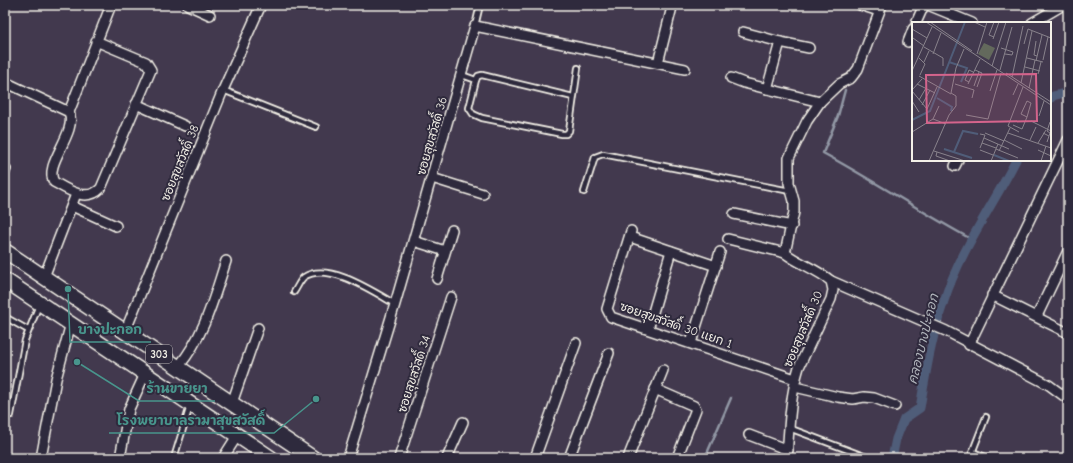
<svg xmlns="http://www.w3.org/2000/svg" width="1073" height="463" font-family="'Comic Neue','Playpen Sans Thai',sans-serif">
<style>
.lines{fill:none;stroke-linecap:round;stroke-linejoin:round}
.stream{stroke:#9298a5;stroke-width:2.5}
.canal{stroke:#505d79;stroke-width:9}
.lane-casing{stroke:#f4f1e8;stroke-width:8}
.street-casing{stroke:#f4f1e8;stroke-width:12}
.primary-casing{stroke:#f4f1e8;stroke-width:17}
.lane{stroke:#2f2a3d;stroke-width:4.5}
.street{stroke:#2f2a3d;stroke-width:9}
.primary{stroke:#2f2a3d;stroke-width:14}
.labels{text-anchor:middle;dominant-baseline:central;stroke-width:4;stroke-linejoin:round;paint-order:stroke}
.shield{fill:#2f2a3d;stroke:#b9b5b5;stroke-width:1}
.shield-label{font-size:11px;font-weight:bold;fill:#f4f1e8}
.street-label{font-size:12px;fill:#f4f1e8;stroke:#2f2a3d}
.water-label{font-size:13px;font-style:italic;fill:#b2b6bc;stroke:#2f2a3d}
.inset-river{fill:none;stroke:#505d79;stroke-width:2}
.inset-road{fill:none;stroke:#89838c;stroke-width:1}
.view{fill:#d4648c;fill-opacity:0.15;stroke:#d4648c;stroke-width:2}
.inset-edge{fill:none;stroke:#f4f1e8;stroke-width:2}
.leader{fill:none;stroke:#48958c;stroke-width:1.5}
.callout-dot{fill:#48958c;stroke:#2f2a3d;stroke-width:1.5}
.callout-label{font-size:13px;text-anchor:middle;font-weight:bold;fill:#48958c;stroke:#2f2a3d;stroke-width:4;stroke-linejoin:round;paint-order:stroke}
</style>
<rect width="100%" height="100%" fill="#42394e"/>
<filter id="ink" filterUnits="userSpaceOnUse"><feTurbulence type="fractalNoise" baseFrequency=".025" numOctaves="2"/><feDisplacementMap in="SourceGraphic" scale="8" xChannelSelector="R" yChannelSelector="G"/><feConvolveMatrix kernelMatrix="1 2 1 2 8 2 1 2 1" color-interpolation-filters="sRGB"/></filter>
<g filter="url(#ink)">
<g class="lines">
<!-- stream -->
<g class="stream">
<path d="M845,90L838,116L823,153C873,180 921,212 971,239"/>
<polyline points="705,458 731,398"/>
</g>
<!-- canal -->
<g class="canal">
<polyline points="1050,99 1053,96 1068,92"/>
<path d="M892,458L896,439L904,419L920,408C926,372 932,335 944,301C960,251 992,207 1016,160"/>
</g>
<defs>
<g id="lane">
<polyline points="475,26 480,5"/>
<polyline points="462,75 476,80 469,108 473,114 482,118 562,134 566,134 569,131 578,68"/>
<polyline points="476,80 478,76 482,75 573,97"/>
<polyline points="223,90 316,127"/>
<polyline points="5,164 8,169 5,177"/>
<polyline points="584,192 595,157 603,154 790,191"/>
<path d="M294,292C297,288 300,280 304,277C328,261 374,292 395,304"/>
<polyline points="5,317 28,330"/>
<polyline points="11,415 25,340 39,305"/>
<polyline points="789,428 869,458"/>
<polyline points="973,452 988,458"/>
<polyline points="174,458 190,406"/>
<polyline points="970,458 986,417"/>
</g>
<g id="street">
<polyline points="188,5 210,15"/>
<polyline points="860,5 879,11"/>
<polyline points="928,5 972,23"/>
<polyline points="916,23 924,5"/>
<polyline points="1032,23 1063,5"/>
<polyline points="743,32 780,42"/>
<path d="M96,41L146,62L151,70L101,188C87,203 68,190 54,182C43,164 78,133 69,112L111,5"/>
<polyline points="908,42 913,29"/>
<polyline points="658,63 672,7"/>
<polyline points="731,78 744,83 820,102"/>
<polyline points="5,82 69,112"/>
<polyline points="767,89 780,42 809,48"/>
<polyline points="136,104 185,126"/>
<polyline points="955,166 958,160"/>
<polyline points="432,178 483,194"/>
<polyline points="72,206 116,226"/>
<polyline points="734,214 792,226"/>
<polyline points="631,231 607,309 611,317 795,379"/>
<polyline points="630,237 716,266"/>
<polyline points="728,239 785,253"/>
<polyline points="414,241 445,251"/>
<polyline points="44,277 76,194"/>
<polyline points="437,279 452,230"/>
<polyline points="831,281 946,331 1049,385 1068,399"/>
<polyline points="992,295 1068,333"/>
<polyline points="1037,316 1068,251"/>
<polyline points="648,329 671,251"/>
<polyline points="125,332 223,90 261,5"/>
<polyline points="691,343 720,252"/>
<polyline points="969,345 1068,140"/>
<path d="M179,366C205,334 213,300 226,261"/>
<polyline points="795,387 838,397 853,399 864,397 874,398 895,406"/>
<polyline points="655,389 694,406 696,409 677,458"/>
<polyline points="232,403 258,328"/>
<polyline points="749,435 788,450"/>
<polyline points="41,458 56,379 71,323"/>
<polyline points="120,458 129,409 145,374"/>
<polyline points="223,458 237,436"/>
<polyline points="348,458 395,304 475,26 685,69"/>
<polyline points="399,458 451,297"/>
<polyline points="447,458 463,422"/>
<polyline points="535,458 576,343"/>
<polyline points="569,458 609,353"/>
<polyline points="628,458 663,370"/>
<path d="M787,458C789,428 790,396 799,367L831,299L833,290L831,281C817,269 799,264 785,253L794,212V201L789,183V158L807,121L820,102L839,84L851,78L858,69L882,5"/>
</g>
<g id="primary">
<polyline points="5,251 313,458"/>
<polyline points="5,280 271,458"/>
</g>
</defs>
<!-- lane casing -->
<use href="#lane" class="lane-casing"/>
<!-- street casing -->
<use href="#street" class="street-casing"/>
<!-- primary casing -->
<use href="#primary" class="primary-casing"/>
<!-- lane -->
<use href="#lane" class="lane"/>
<!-- street -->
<use href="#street" class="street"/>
<!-- primary -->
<use href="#primary" class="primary"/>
</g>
</g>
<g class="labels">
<!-- shield labels -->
<rect class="shield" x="146" y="345" width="26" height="18" rx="3"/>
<g class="shield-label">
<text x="159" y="354">303</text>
</g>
<!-- street labels -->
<g class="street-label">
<text transform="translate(432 136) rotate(-74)">ซอยสุขสวัสดิ์ 36</text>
<text transform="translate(180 163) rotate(-68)">ซอยสุขสวัสดิ์ 38</text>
<text transform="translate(676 325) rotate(19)">ซอยสุขสวัสดิ์ 30 แยก 1</text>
<text transform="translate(803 329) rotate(-67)">ซอยสุขสวัสดิ์ 30</text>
<text transform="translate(414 374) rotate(-72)">ซอยสุขสวัสดิ์ 34</text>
</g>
<!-- water labels -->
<g class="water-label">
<text transform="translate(923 339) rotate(-76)">คลองบางปะกอก</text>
</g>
</g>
<!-- overview -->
<g transform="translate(912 22)">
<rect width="139" height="139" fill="#42394e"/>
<path d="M72,21L83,26L77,38L66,32Z" fill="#63695c"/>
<path class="inset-river" d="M37,40L55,46L49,60M25,76L40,85L39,89M0,98L18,89L53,0M32,127L60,136M42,130L51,109L66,112M82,133L97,139"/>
<path class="inset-road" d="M14,0L139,83M18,0L60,29M62,0L73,5M82,0L77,13L82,15M0,7L15,16M1,16L12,24M81,17L87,0M124,19L122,33L125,34M112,22L116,7L139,16M12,25L31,36V44M89,26L101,30L100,33L93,32M21,32L29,11M65,32L75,0M7,36L13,42L8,53M115,36L131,40M131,38L136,15M124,39L130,13M12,40L17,29M80,44L94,0M113,45L128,49M63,48L70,51L65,65M88,48L100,5M0,49L20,5M94,51L139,80M126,52L129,40M7,54L39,72M100,55L111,4M57,60L53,58L57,48L61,50M109,61L120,9M5,62L23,71M43,62L62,68L60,76M56,62L68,37M62,64L67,50M117,66L123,38M0,68L10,57M0,69L15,87L25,65M78,69L85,48M101,73L106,62M7,78L14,66M0,79L7,90M10,83L18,68M54,93L76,97L89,51M127,94L132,79M21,97L27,84M119,99L139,109M101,103L110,107L115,95L119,81L115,79L109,92L115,95M0,110L21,97L34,102M107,110L96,104L111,65M73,111L92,119M96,111L139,126M131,111L137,114L135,120M68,112L73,113L70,121M137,114L138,111L135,109L138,100M72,116L97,127M92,118L110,127M118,118L124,105M126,121L134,108M68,126L70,121L84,126M84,127L106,136M68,128L81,133M126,128L139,134M22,129L53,139M87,129L98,106M25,130L24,134L38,139M17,139L37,93L44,84V74L39,71L44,46L52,27M79,139L86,122M129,139L134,124"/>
<path class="view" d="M124,52L125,99L15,101L14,53Z"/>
<rect width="139" height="139" class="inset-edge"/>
</g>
<!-- callouts -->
<path class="leader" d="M68 289L70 342H151M77 362L139 401H215M316 399L274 433H109"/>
<g class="callout-dot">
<circle cx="68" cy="289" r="4"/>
<circle cx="77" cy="362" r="4"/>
<circle cx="316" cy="399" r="4"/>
</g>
<g class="callout-label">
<text x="110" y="334">บางปะกอก</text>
<text x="177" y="393">ร้านขายยา</text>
<text x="191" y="425">โรงพยาบาลรามาสุขสวัสดิ์</text>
</g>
<!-- margin -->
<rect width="1073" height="463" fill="none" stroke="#2f2a3d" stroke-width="20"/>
<rect x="10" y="10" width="1053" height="443" fill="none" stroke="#f4f1e8" stroke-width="1.5" filter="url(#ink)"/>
</svg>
